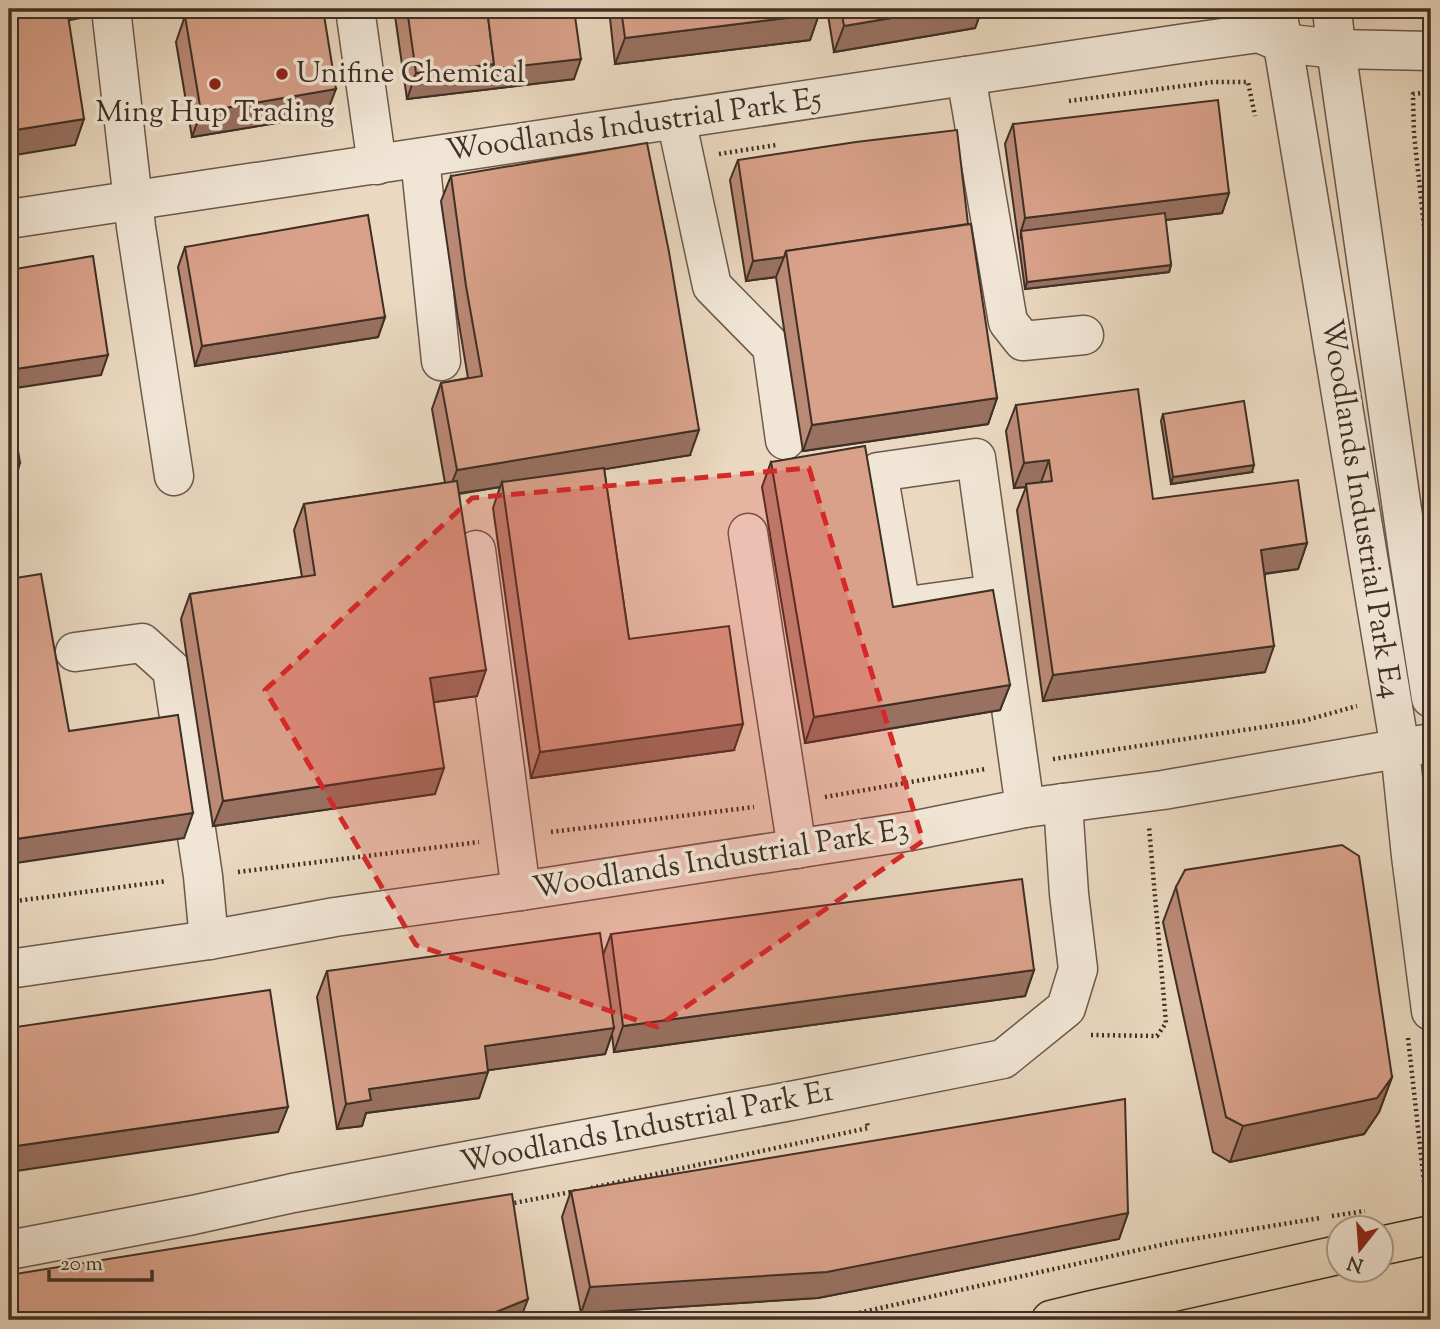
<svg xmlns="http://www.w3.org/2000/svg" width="1440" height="1329" font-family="'Sorts Mill Goudy',serif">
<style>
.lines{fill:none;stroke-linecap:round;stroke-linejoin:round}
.minor-casing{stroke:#6a594c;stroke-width:41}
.major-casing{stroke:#3f2f25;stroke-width:41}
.path{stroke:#3f2f25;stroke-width:4.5;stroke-dasharray:2 3.5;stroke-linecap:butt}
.minor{stroke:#f1e6d6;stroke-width:38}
.major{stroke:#ead8c0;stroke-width:38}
.wall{fill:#bb8a77;stroke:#3f2f25;stroke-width:2}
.shaded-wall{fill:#987161;stroke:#3f2f25;stroke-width:2}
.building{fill:#d9a18a;stroke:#3f2f25;stroke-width:2}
.marked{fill:#d62828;fill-opacity:0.2;stroke:#d62828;stroke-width:5;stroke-dasharray:14 9;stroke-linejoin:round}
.poi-dot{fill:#8f2418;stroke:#f1e6d6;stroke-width:2.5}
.labels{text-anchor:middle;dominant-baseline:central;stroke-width:7;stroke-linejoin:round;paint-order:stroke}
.poi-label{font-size:30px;fill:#3f2f25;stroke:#f1e6d6;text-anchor:start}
.street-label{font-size:30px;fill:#3f2f25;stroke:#f1e6d6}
</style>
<rect width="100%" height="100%" fill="#ead8c0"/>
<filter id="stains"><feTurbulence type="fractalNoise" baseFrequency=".00286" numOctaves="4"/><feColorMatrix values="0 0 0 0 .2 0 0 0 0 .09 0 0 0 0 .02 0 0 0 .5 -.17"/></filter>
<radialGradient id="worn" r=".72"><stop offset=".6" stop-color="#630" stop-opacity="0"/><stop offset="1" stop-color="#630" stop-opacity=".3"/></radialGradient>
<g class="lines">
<defs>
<g id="minor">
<polyline points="111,9 136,227 174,476"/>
<polyline points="355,9 377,165"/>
<polyline points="1277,9 1400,749 1411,856 1431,1011"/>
<polyline points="1332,9 1336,49 1409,558 1431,698"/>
<polyline points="966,76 1008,322 1023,341 1084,335"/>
<polyline points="676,119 712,286 772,347 785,440"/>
<polyline points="420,158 441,361"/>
<polyline points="9,219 1186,43 1259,33 1282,43 1336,49 1431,51"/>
<polyline points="748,533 797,849"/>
<polyline points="476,550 521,891"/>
<polyline points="995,594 901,607 878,472 976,458 1025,808"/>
<polyline points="75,652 142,643 172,670 203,876 209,940"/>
<polyline points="9,969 209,940 335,917 521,891 911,831 1025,808 1163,790 1431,743"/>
<polyline points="9,1250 193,1215 293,1193 796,1100 1003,1059 1066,1008 1078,969 1069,894 1063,803"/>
</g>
<g id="major">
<polyline points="1380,1246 1431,1235"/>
<polyline points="1051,1320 1088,1311 1338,1255"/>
</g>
</defs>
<!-- minor casing -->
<use href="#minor" class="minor-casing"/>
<!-- major casing -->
<use href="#major" class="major-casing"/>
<!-- path -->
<g class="path">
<polyline points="1431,92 1413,94 1414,134 1431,290"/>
<polyline points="1069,101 1213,82 1248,82 1255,116"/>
<polyline points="719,154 776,145"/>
<polyline points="1053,759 1303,721 1357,706"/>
<polyline points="825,797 985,769"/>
<polyline points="551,832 754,807"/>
<polyline points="238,872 479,842"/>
<polyline points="9,902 167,881"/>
<polyline points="1091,1035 1157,1036 1166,1023 1149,827"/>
<polyline points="1408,1038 1426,1200"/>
<polyline points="591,1188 868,1128 867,1123"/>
<polyline points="509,1204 576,1191"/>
<polyline points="1332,1216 1365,1211"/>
<polyline points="827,1320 1174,1242 1320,1218"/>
</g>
<!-- minor -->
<use href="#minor" class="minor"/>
<!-- major -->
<use href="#major" class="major"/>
</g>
<!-- wall -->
<g class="wall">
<polygon points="211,9 323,9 326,115 192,137 176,42 185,16 211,12"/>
<polygon points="394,9 574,9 574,79 407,99"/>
<polygon points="609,9 818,9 819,14 810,40 615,64"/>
<polygon points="827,9 982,9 975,28 834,52"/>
<polygon points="1013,124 1229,193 1222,213 1165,220 1171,265 1169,272 1025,289 1005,144"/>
<polygon points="738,160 968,224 997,398 988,424 803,451 776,277 746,281 730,180"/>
<polygon points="451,176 690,455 604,469 629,639 734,750 531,778 493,508 500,487 459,494 477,696 434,702 435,794 213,826 181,619 190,594 302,577 294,530 304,504 445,483 432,409 441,383 468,378 457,312 441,201"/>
<polygon points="185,247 385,317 378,337 195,366 178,267"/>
<polygon points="1016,405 1153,499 1307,543 1298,569 1265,574 1265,672 1043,701 1017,510 1026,487 1014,488 1006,431"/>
<polygon points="1163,414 1252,472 1171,484 1161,421"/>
<polygon points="771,462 893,607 1010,685 1000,710 805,743 762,487"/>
<polygon points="1176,887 1392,1077 1379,1112 1364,1134 1230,1162 1213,1152 1163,922"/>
<polygon points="611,934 1034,970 1025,996 614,1052 612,1034 605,1054 488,1070 479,1098 366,1113 362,1126 337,1129 317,997 327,971 603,955"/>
<polygon points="571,1191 1128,1213 1119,1239 818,1298 581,1313 562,1217"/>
</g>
<!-- shaded-wall -->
<g class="shaded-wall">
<polygon points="944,9 982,9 975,28 834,52 844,26"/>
<polygon points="83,11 81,18 56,23 59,16"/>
<polygon points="819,14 810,40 615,64 625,38"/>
<polygon points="581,59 574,79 407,99 416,73 494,64"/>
<polygon points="336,89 326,115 192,137 201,112"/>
<polygon points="84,119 75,145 9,156 9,131"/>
<polygon points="1229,193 1222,213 1021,238 1021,231 1025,218"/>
<polygon points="784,257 776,277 746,281 753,261"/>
<polygon points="1171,265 1169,272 1025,289 1027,282"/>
<polygon points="385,317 378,337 195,366 202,346"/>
<polygon points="108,355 101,375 9,389 9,370"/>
<polygon points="997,398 988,424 803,451 812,425"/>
<polygon points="699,430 690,455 503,486 502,482 500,487 447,495 457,470"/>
<polygon points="1049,460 1040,485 1026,484 1026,487 1014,488 1024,463"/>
<polygon points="20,463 18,470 9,471 9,465"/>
<polygon points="1254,465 1252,472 1171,484 1173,477"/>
<polygon points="1307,543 1298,569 1252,575 1261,550"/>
<polygon points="1274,646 1265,672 1043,701 1053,675"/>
<polygon points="486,670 477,696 421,704 430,678"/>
<polygon points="1010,685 1000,710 805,743 814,717"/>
<polygon points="743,724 734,750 531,778 540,752"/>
<polygon points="444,768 435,794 213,826 223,801"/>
<polygon points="193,813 184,838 9,864 9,840"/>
<polygon points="1034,970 1025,996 614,1052 623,1026"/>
<polygon points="614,1028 605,1054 475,1072 485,1046"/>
<polygon points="488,1072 479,1098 366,1113 362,1126 337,1129 346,1104 369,1089"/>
<polygon points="1392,1077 1379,1112 1364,1134 1230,1162 1243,1126"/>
<polygon points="288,1107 278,1132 9,1172 9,1147"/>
<polygon points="1128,1213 1119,1239 818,1298 581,1313 590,1287"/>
<polygon points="528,1299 520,1320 476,1320"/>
</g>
<!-- building -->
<g class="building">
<polygon points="9,9 67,9 84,119 9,131"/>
<polygon points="67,9 83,9 83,11 68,14"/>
<polygon points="235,9 323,9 336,89 201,112 185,16"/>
<polygon points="407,9 487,9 494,64 416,73"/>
<polygon points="487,9 574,9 581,59 492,69 494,64"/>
<polygon points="621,9 818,9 819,14 625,38"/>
<polygon points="841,9 944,9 844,26"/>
<polygon points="1218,100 1229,193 1025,218 1013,124"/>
<polygon points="957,130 968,224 786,251 784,257 753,261 738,160 856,142"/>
<polygon points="647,143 669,252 699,430 457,470 441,383 482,376 466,286 451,176"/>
<polygon points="1165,213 1171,265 1027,282 1021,231"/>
<polygon points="368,215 385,317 202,346 185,247"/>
<polygon points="971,224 997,398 812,425 786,251"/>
<polygon points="93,256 108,355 9,370 9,270"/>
<polygon points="1138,389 1153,499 1298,480 1307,543 1261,550 1274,646 1053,675 1026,484 1052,481 1049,460 1024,463 1016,405"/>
<polygon points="9,394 20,463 9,465"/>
<polygon points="1244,401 1254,465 1173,477 1163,414"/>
<polygon points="865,446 893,607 993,590 1010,685 814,717 771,462"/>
<polygon points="604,468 629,639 729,626 743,724 540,752 502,482"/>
<polygon points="457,481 486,670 430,678 444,768 223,801 190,594 315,575 304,504"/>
<polygon points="41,574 69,731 178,715 193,813 9,840 9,579"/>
<polygon points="1342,845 1359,856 1392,1077 1377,1098 1243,1126 1226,1117 1176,887 1185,870"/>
<polygon points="1022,879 1034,970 623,1026 611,934"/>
<polygon points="600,933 614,1028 485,1046 488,1072 369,1089 371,1100 346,1104 327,971"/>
<polygon points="270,990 288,1107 9,1147 9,1028"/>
<polygon points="1125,1099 1128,1213 827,1272 590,1287 571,1191"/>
<polygon points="512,1194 528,1299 476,1320 9,1320 9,1275"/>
</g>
<!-- marked area -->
<path class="marked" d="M809,468L923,841L657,1027L416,945L265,690L472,498Z"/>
<!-- markers -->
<g class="poi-dot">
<circle cx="282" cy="74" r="7"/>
<circle cx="215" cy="84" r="7"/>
</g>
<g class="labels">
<!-- poi labels -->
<g class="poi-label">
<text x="296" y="74">Unifine Chemical</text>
<text x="215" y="113" text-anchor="middle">Ming Hup Trading</text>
</g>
<!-- street labels -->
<g class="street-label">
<text transform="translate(634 126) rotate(-8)">Woodlands Industrial Park E5</text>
<text transform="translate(1360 509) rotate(81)">Woodlands Industrial Park E4</text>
<text transform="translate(721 860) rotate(-9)">Woodlands Industrial Park E3</text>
<text transform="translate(647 1128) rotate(-11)">Woodlands Industrial Park E1</text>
</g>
</g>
<!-- margin -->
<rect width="1440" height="1329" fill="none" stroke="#ead8c0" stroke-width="35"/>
<rect x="10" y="10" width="1419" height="1308" fill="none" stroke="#3f2f25" stroke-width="3.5"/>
<rect x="18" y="18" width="1405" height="1294" fill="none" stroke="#3f2f25" stroke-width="2"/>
<!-- north arrow -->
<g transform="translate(1360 1249) rotate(197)"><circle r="33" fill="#f1e6d6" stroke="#aa9d8f" stroke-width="2"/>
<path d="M0-5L12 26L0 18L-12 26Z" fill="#8f2418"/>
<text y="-10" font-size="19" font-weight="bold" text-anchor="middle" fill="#3f2f25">N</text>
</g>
<!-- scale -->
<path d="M49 1270v10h103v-10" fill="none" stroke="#3f2f25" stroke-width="3.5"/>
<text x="60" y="1270" font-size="21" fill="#3f2f25" stroke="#f1e6d6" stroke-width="5" paint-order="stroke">20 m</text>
<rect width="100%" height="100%" filter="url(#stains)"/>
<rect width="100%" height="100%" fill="url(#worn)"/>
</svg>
